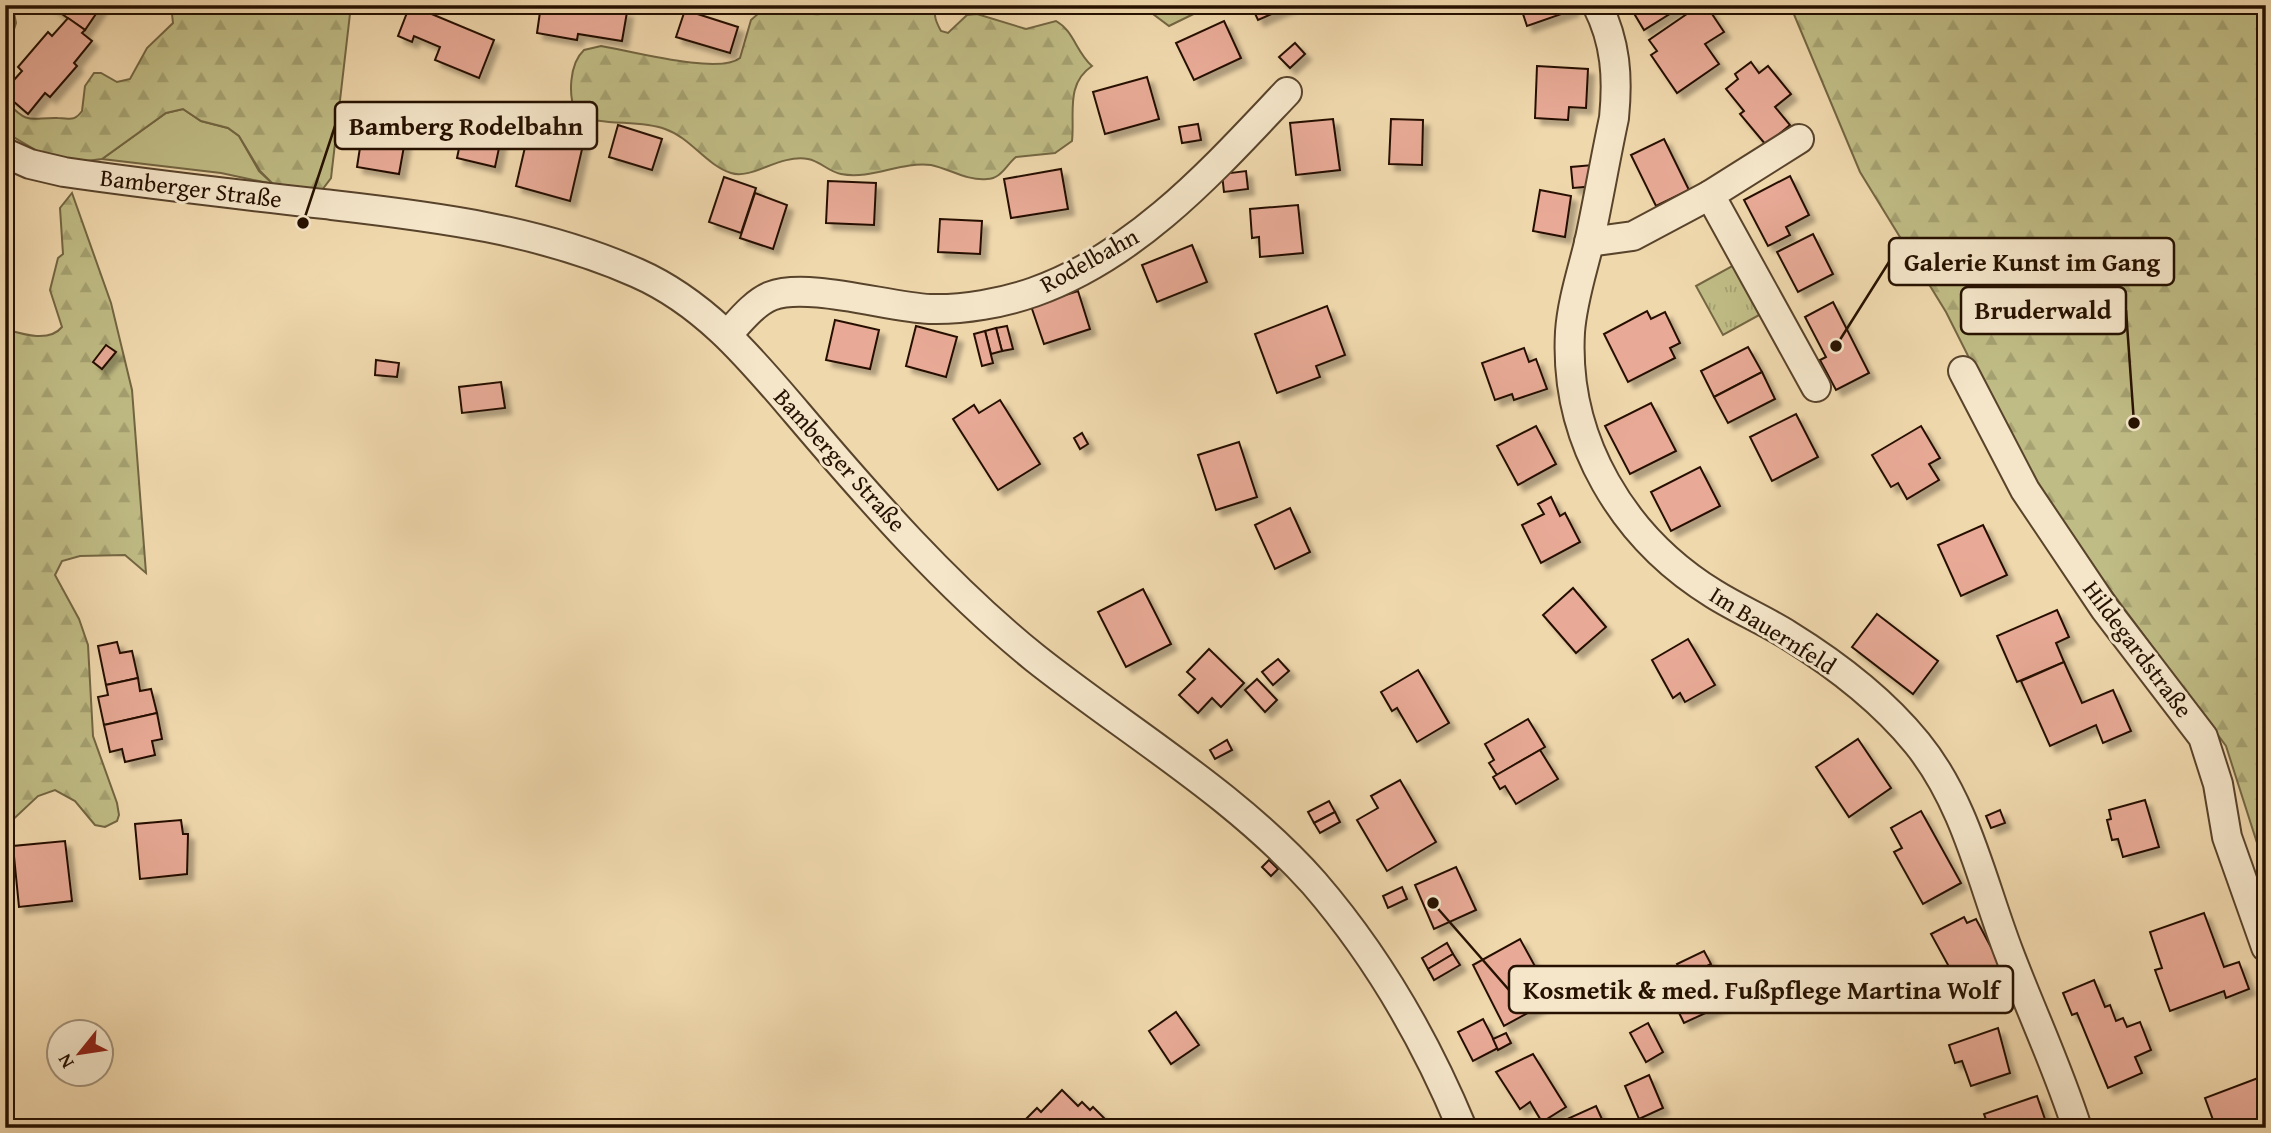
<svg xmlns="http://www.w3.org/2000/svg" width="2271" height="1133" font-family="'Gentium Book Plus',serif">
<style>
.green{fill:#c0bc85;stroke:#736642;stroke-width:2}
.forest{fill:url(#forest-firs);stroke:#736642;stroke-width:2}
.park{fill:url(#park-tufts);stroke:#736642;stroke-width:2}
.building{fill:#e8aa96;stroke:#261100;stroke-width:2;filter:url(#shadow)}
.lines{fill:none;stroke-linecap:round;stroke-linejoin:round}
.minor-casing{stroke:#58432b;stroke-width:32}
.minor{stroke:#f5e6ca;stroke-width:28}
.labels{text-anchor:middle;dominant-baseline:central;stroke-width:6;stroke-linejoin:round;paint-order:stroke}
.street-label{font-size:24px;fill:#261100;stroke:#f5e6ca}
.leader{fill:none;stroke:#261100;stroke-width:2.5}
.callout-dot{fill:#261100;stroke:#f5e6ca;stroke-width:2.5}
.callout{fill:#f5e6ca;stroke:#261100;stroke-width:2.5}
.callout-label{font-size:26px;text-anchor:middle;font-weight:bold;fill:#261100}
</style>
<defs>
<pattern id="forest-firs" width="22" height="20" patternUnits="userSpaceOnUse" patternTransform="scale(1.75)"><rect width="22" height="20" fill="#c0bc85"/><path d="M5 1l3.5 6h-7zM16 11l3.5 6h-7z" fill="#a5a171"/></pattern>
<pattern id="park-tufts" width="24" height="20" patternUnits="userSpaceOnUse" patternTransform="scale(1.75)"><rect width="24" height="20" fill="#c0bc85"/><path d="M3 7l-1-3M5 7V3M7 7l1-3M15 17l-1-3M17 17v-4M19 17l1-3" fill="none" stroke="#a5a171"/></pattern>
<filter id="shadow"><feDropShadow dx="6" dy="6" stdDeviation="2" flood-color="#0004"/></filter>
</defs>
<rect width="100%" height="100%" fill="#f0d8ad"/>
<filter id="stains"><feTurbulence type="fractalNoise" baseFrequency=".00286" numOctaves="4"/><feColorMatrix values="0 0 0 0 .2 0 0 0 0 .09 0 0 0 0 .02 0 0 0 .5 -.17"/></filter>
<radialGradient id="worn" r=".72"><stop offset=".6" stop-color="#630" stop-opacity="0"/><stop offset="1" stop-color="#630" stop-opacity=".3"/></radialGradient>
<!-- green -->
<polygon class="green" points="183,109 201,121 228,128 239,136 259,171 273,184 221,173 102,159 166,113"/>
<!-- forest -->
<g class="forest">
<polygon points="5,5 13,8 16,23 5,58"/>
<path d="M171,5H351L331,178L322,190L273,184L260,171L239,136L228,128L201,121L183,109L166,113L102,159L71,163L39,152L5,132L8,103C29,126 32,117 58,118C70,118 74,122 82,111L85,86L94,73H101L117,82L130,79L147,48L173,23Z"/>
<path d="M768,5C794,5 817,26 841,5H936C933,15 936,22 941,31L948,33L967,15L977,14L1026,29L1056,21C1074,31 1076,52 1092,66C1065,84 1075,115 1072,141L1055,153L1016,157C1006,165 1001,179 987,179C967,181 950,169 931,165C901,161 872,180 841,174C829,172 820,161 808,159C779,154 752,180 731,173C706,165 691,138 665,129C637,119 602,127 576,114C568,96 569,64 584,50L601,46C631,51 719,75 740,58L751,20Z"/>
<polygon points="1141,5 1212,5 1169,26"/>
<polygon points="1790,5 2266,5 2266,871 2226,746 2034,487 1946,312 1860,172"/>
<path d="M72,193L111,303L132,390L146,573L125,555L80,556L62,561L55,575L79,619L88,645L93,736L117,803L119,815L117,821L105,827L95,825L75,801L55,790L38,796L5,827V329C22,334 49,343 62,327L50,290L58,258L63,254L60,208Z"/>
</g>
<!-- park -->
<polygon class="park" points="1734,265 1761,314 1723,335 1696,286"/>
<!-- building -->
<g class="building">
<polygon points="49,5 102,5 85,30"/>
<polygon points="410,5 494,40 479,78 435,60 440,47 414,36 412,42 398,36"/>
<polygon points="541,5 585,5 627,12 622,41 578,34 577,40 537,33"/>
<polygon points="1251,5 1292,5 1258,20"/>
<polygon points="1520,5 1571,5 1573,10 1527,26"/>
<polygon points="1629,5 1684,5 1644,30"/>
<polygon points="1700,5 1706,5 1724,32 1705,44 1719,64 1677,93 1651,55 1657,51 1649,40"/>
<polygon points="685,10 738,27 730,53 676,37"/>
<polygon points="68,18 85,30 82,33 92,41 74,63 77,66 50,97 45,93 28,114 5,94 5,90 22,71 18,67 48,32 52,36"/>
<polygon points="1224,21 1241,58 1194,80 1176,43"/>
<polygon points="1295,43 1305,54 1290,68 1279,57"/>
<polygon points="1751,62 1759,73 1768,66 1791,94 1775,107 1790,125 1766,145 1740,114 1744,111 1726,89 1738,79 1735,74"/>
<polygon points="1537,66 1588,69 1586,108 1569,107 1568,120 1535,118"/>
<polygon points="1147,77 1159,119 1105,134 1093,92"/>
<polygon points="532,117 586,132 570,201 516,186"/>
<polygon points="1333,119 1340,170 1296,175 1290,123"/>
<polygon points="1391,119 1423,120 1422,165 1389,164"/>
<polygon points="465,120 503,129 495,167 457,158"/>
<polygon points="1198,124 1201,140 1182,143 1179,127"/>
<polygon points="618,125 662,139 652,170 609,157"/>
<polygon points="363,128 406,135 399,174 357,167"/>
<polygon points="1664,139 1689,190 1656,206 1631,155"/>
<polygon points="1593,165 1595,186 1573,188 1571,167"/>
<polygon points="1061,169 1068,209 1011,218 1004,179"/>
<polygon points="1246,171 1248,189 1224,192 1222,174"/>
<polygon points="1790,176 1809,215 1786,227 1790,235 1768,246 1744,200"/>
<polygon points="724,177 756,188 741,233 709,222"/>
<polygon points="828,181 876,183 874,225 826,223"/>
<polygon points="1540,190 1571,196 1565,237 1533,231"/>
<polygon points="755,193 787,205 773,249 740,238"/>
<polygon points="1298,205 1303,253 1260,257 1259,237 1252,238 1250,209"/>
<polygon points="940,219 982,221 980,254 938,252"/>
<polygon points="1813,234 1833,274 1798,292 1777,252"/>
<polygon points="1192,245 1207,282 1157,302 1142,265"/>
<polygon points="1078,291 1090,329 1044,344 1031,306"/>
<polygon points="1833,302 1869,373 1836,390 1820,360 1826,357 1805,317"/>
<polygon points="1327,306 1345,355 1316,366 1320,377 1277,393 1255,334"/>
<polygon points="1647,311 1651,319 1665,312 1680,343 1670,348 1675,358 1628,382 1604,334"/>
<polygon points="835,320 879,330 870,369 826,360"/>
<polygon points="916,326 957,337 946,377 906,366"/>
<polygon points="1007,326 1013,349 1002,351 996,328"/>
<polygon points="996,328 1002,351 991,354 985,331"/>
<polygon points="985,331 993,363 982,366 974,334"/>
<polygon points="106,345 116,352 102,369 93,362"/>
<polygon points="1748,347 1762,372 1714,397 1701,371"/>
<polygon points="1524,348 1529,362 1536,359 1547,389 1514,400 1512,394 1495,400 1482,363"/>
<polygon points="376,360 399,363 397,377 375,375"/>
<polygon points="1762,372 1775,399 1728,423 1714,397"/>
<polygon points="501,382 505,408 462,413 459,387"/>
<polygon points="1000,400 1040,464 998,490 953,419 974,405 979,413"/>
<polygon points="1651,403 1676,451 1630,474 1605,426"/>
<polygon points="1796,414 1818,457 1772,481 1750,437"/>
<polygon points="1536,426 1556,464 1518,485 1497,446"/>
<polygon points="1921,426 1940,458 1929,464 1939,480 1907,499 1898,483 1891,487 1872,455"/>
<polygon points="1082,433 1088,444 1080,449 1074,438"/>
<polygon points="1239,442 1257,497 1216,510 1198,455"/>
<polygon points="1700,467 1720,506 1671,531 1651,492"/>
<polygon points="1551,497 1560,516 1565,513 1580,542 1541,563 1522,525 1544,514 1538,504"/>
<polygon points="1290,508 1310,552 1275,569 1255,525"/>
<polygon points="1983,525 2007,575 1961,596 1938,545"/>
<polygon points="1573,588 1606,627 1576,653 1543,615"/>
<polygon points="1143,589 1171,644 1126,667 1098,612"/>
<polygon points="2057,610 2069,637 2056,643 2064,662 2017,682 1997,636"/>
<polygon points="1877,614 1938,661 1913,694 1852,647"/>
<polygon points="1688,639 1715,685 1685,702 1680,693 1673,698 1652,660"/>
<polygon points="117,642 120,653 132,651 138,678 106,685 98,646"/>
<polygon points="1209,649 1244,683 1221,707 1212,698 1198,713 1179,695 1195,679 1187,672"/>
<polygon points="1278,659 1289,671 1273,685 1262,672"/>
<polygon points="2064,662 2082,703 2113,690 2131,731 2103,743 2096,725 2050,746 2021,681"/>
<polygon points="1418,670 1449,723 1417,742 1397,708 1392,711 1381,692"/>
<polygon points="138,678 140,691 151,689 157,713 104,725 98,697 108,695 106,685"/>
<polygon points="1257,679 1277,700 1265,712 1245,690"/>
<polygon points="157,713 162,739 152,741 155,755 125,762 122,749 110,752 104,725"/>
<polygon points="1528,719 1545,747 1497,775 1489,763 1494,760 1485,744"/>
<polygon points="1858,739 1891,788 1849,817 1816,767"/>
<polygon points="1227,740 1232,750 1215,759 1210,750"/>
<polygon points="1540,750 1558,779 1516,804 1505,786 1500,789 1493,777"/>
<polygon points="1400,780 1436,842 1387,871 1357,820 1378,808 1371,796"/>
<polygon points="2145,800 2159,847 2123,857 2118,839 2112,840 2107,820 2111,819 2109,810"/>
<polygon points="1329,801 1335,812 1314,823 1308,812"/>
<polygon points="2000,810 2005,823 1991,828 1986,816"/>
<polygon points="1921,811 1961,883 1923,904 1894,852 1902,848 1891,828"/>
<polygon points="1335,812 1340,822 1320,833 1314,823"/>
<polygon points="181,820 183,834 188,834 187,874 140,879 135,824"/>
<polygon points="65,841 72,901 19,907 13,846"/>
<polygon points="1269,860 1278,869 1271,876 1262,867"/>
<polygon points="1456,867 1476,910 1434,929 1415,885"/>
<polygon points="1402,887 1407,899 1388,908 1383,896"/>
<polygon points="2204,913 2224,967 2239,962 2249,989 2226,998 2224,991 2170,1011 2155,970 2162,968 2150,932"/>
<polygon points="1964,917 1967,923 1976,919 2002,968 1992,973 1994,977 1964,994 1931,934"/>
<polygon points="1520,939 1553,999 1504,1026 1473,965"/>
<polygon points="1447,943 1453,954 1428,969 1422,958"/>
<polygon points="1704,951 1711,964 1684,978 1677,964"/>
<polygon points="1453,954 1460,965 1434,980 1428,969"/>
<polygon points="1707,966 1725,1004 1684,1023 1666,986"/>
<polygon points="2094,980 2105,1007 2110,1005 2116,1021 2123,1018 2127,1027 2140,1022 2151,1050 2135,1057 2142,1073 2108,1088 2077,1013 2072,1015 2063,993"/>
<polygon points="1176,1012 1199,1045 1171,1064 1149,1031"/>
<polygon points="1483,1019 1498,1048 1473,1061 1458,1032"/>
<polygon points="1648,1023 1663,1052 1646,1062 1630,1033"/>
<polygon points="1998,1028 2010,1073 1971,1086 1962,1061 1955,1063 1949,1045"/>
<polygon points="1506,1033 1511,1043 1498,1050 1493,1039"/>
<polygon points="1533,1054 1566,1107 1542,1122 1530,1102 1520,1109 1496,1072"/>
<polygon points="1649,1075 1663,1108 1639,1119 1625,1086"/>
<polygon points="2266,1075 2266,1124 2256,1128 2216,1128 2205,1098"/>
<polygon points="1062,1090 1078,1106 1082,1102 1090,1110 1093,1107 1104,1118 1095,1128 1025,1128 1022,1123 1037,1108 1041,1112"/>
<polygon points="2037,1096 2048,1128 1989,1128 1984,1114"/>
<polygon points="1596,1106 1606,1128 1557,1128 1556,1124"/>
</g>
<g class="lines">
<defs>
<g id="minor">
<path d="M1597,5C1616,42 1618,78 1614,118C1605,160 1598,202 1589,243C1582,272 1572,302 1570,332C1564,440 1623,538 1714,594C1738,609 1764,620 1788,635C1835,664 1882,700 1917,743C1966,803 1982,883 2009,953C2031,1011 2058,1068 2077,1128"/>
<polyline points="1799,139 1710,195 1816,387"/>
<path d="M5,153L30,164L64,172C153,185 243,195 332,205C437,217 540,230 637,273C705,303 750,358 797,413C870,499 947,587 1035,658C1127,731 1235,794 1314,883C1377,956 1425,1039 1462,1128"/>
<polyline points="1589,242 1633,236 1710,195"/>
<path d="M728,334C740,321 754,303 771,296C807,282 888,307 930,309C963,310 1003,303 1034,292C1138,255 1214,169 1287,92"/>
<polyline points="1963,371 2025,490 2105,609 2203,737 2218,784 2227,837 2266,947"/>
</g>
</defs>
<!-- minor casing -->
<use href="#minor" class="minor-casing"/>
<!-- minor -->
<use href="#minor" class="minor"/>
</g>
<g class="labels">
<!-- street labels -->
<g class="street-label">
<text transform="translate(191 188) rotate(7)">Bamberger Straße</text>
<text transform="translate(1089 260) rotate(-29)">Rodelbahn</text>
<text transform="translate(840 460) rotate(48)">Bamberger Straße</text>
<text transform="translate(1773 630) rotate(32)">Im Bauernfeld</text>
<text transform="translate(2138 649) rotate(53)">Hildegardstraße</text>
</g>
</g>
<!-- callouts -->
<path class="leader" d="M303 223L335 126M1836 346L1889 262M2134 423L2126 310M1433 903L1509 990"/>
<g class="callout-dot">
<circle cx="303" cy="223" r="7"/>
<circle cx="1836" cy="346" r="7"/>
<circle cx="2134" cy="423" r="7"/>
<circle cx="1433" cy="903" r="7"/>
</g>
<g class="callout">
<rect x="335" y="102" width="262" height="47" rx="7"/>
<rect x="1889" y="238" width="285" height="47" rx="7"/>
<rect x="1961" y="287" width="165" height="47" rx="7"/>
<rect x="1509" y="966" width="504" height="47" rx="7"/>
</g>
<g class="callout-label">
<text x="466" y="135">Bamberg Rodelbahn</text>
<text x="2032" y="271">Galerie Kunst im Gang</text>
<text x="2043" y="319">Bruderwald</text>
<text x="1761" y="999">Kosmetik &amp; med. Fußpflege Martina Wolf</text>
</g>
<!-- margin -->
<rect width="2271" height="1133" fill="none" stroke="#f0d8ad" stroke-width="28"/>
<rect x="7" y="7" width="2257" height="1119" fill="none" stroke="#261100" stroke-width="3.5"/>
<rect x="14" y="14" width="2243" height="1105" fill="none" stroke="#261100" stroke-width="2"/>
<!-- north arrow -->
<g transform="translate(80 1053) rotate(240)"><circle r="33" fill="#f5e6ca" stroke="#a29179" stroke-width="2"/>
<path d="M0-5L12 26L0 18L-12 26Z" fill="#8f2418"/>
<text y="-10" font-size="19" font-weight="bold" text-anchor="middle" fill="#261100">N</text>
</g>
<rect width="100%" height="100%" filter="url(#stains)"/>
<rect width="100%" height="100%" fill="url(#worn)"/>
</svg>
